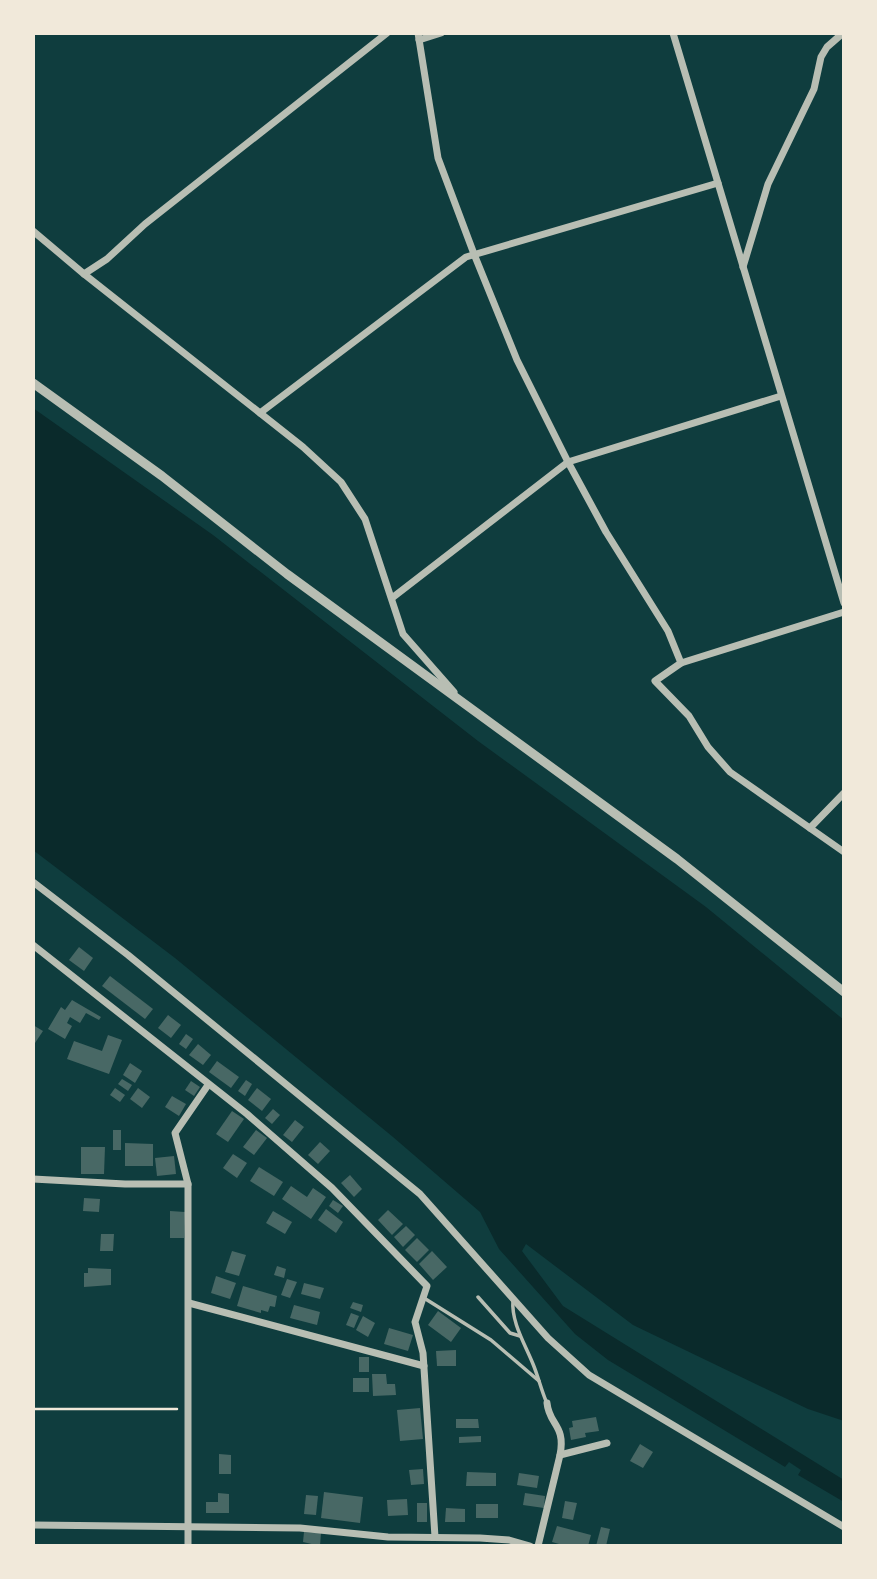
<svg xmlns="http://www.w3.org/2000/svg" width="877" height="1579" font-family="Poppins,sans-serif">
<style>
.water{fill:#0a2a2b}
.building{fill:#486865}
.lines{fill:none;stroke-linecap:round;stroke-linejoin:round}
.path{stroke:#f1e9da;stroke-width:2.5}
.service{stroke:#b8beb3;stroke-width:3.5}
.minor{stroke:#b8beb3;stroke-width:7}
.tertiary{stroke:#b8beb3;stroke-width:9}
</style>
<rect width="100%" height="100%" fill="#0f3d3e"/>
<!-- water -->
<polygon class="water" points="33,408 213,535 478,741 706,907 844,1020 844,1421 808,1409 633,1325 526,1244 522,1251 563,1306 844,1480 844,1502 798,1475 801,1470 789,1462 785,1467 608,1360 575,1334 499,1249 480,1212 393,1137 175,958 33,850"/>
<!-- building -->
<g class="building">
<polygon points="79,947 93,958 84,971 69,960"/>
<polygon points="110,976 153,1009 145,1019 102,986"/>
<polygon points="72,1000 101,1017 99,1020 86,1013 80,1023 70,1017 67,1023 72,1026 65,1039 48,1029 61,1007 65,1010"/>
<polygon points="168,1015 181,1025 171,1038 158,1028"/>
<polygon points="33,1025 43,1031 33,1046"/>
<polygon points="186,1034 193,1039 186,1049 179,1044"/>
<polygon points="108,1035 122,1040 109,1074 67,1059 74,1041 102,1051"/>
<polygon points="198,1044 211,1055 203,1065 189,1055"/>
<polygon points="217,1061 239,1077 231,1088 209,1072"/>
<polygon points="130,1063 142,1071 135,1083 123,1075"/>
<polygon points="122,1079 132,1085 128,1091 118,1084"/>
<polygon points="246,1080 252,1084 245,1096 238,1091"/>
<polygon points="191,1081 200,1087 194,1096 185,1090"/>
<polygon points="115,1088 125,1095 120,1102 110,1095"/>
<polygon points="138,1088 150,1097 142,1108 130,1099"/>
<polygon points="257,1088 271,1099 262,1111 248,1100"/>
<polygon points="172,1096 186,1104 179,1116 165,1107"/>
<polygon points="273,1109 280,1115 272,1124 265,1118"/>
<polygon points="232,1111 244,1119 228,1142 216,1134"/>
<polygon points="295,1120 304,1127 292,1142 283,1135"/>
<rect x="113" y="1130" width="8" height="20"/>
<polygon points="256,1130 267,1138 254,1155 243,1147"/>
<polygon points="320,1142 330,1151 318,1164 308,1155"/>
<polygon points="125,1143 153,1144 153,1166 125,1166"/>
<polygon points="81,1147 105,1147 104,1174 81,1174"/>
<polygon points="233,1154 247,1163 237,1178 223,1168"/>
<polygon points="174,1156 176,1174 157,1176 155,1158"/>
<polygon points="259,1167 283,1182 274,1196 250,1181"/>
<polygon points="350,1175 362,1189 354,1197 341,1183"/>
<polygon points="291,1186 307,1197 313,1188 326,1197 311,1219 282,1199"/>
<polygon points="84,1198 100,1199 99,1212 83,1211"/>
<polygon points="333,1200 343,1206 338,1213 329,1206"/>
<polygon points="326,1209 343,1222 336,1233 318,1220"/>
<polygon points="388,1210 403,1224 392,1235 378,1220"/>
<polygon points="170,1211 185,1212 184,1238 170,1238"/>
<polygon points="273,1211 292,1222 285,1234 266,1223"/>
<polygon points="406,1226 415,1235 403,1247 394,1237"/>
<polygon points="101,1234 114,1234 113,1251 100,1251"/>
<polygon points="417,1238 429,1250 417,1262 405,1250"/>
<polygon points="232,1251 246,1255 239,1276 225,1272"/>
<polygon points="432,1251 447,1267 433,1280 419,1264"/>
<polygon points="277,1266 286,1269 284,1278 274,1275"/>
<polygon points="88,1268 111,1269 111,1285 84,1287 84,1273 88,1273"/>
<polygon points="216,1276 236,1283 230,1299 211,1293"/>
<polygon points="287,1279 297,1282 290,1298 281,1295"/>
<polygon points="304,1283 324,1288 320,1299 301,1294"/>
<polygon points="243,1286 277,1296 275,1307 270,1306 268,1312 261,1310 261,1313 237,1306"/>
<polygon points="353,1302 363,1305 361,1312 350,1308"/>
<polygon points="294,1305 320,1312 317,1325 290,1318"/>
<polygon points="438,1311 461,1328 451,1342 428,1325"/>
<polygon points="351,1313 359,1316 354,1328 346,1325"/>
<polygon points="363,1316 375,1323 368,1337 356,1330"/>
<polygon points="389,1328 413,1335 408,1351 384,1344"/>
<polygon points="456,1350 456,1366 437,1366 436,1351"/>
<rect x="359" y="1357" width="10" height="15"/>
<polygon points="372,1374 386,1374 387,1384 395,1384 396,1395 373,1396"/>
<rect x="353" y="1378" width="16" height="14"/>
<polygon points="420,1408 423,1439 400,1441 397,1410"/>
<polygon points="596,1417 599,1431 585,1433 586,1437 571,1440 569,1428 573,1427 572,1421"/>
<polygon points="456,1419 478,1419 479,1428 456,1428"/>
<polygon points="481,1436 481,1442 459,1443 459,1437"/>
<polygon points="640,1444 653,1452 643,1468 630,1461"/>
<polygon points="219,1454 231,1455 231,1474 219,1474"/>
<polygon points="423,1469 424,1484 411,1485 409,1470"/>
<polygon points="467,1472 496,1473 496,1486 466,1486"/>
<polygon points="519,1473 539,1476 537,1488 517,1485"/>
<polygon points="324,1492 363,1497 360,1523 321,1518"/>
<polygon points="218,1493 229,1494 229,1513 206,1513 206,1502 218,1502"/>
<polygon points="525,1493 545,1496 544,1508 523,1505"/>
<polygon points="306,1495 318,1496 316,1515 304,1514"/>
<polygon points="407,1499 408,1515 388,1516 387,1500"/>
<polygon points="565,1501 577,1503 573,1520 562,1518"/>
<rect x="417" y="1503" width="10" height="19"/>
<rect x="476" y="1504" width="22" height="14"/>
<polygon points="446,1508 465,1509 465,1522 445,1522"/>
<polygon points="557,1526 591,1535 588,1546 566,1546 552,1542"/>
<polygon points="601,1527 610,1529 606,1546 596,1546"/>
<polygon points="304,1532 321,1533 320,1546 303,1542"/>
</g>
<g class="lines">
<!-- path -->
<polyline class="path" points="33,1409 177,1409"/>
<!-- service -->
<g class="service">
<polyline points="478,1297 510,1333 520,1336"/>
<polyline points="424,1298 491,1340 539,1381"/>
<path d="M513,1300C511,1322 525,1344 533,1364C538,1376 541,1389 546,1401"/>
</g>
<!-- minor -->
<g class="minor">
<polyline points="418,33 438,158 474,254 517,360 568,462 606,532 668,631 681,663"/>
<polyline points="673,33 844,603"/>
<polyline points="419,40 441,33"/>
<polyline points="33,231 84,274 303,447 341,482 365,519 403,634 454,692"/>
<polyline points="743,267 768,184 814,89 821,57 827,47 843,33"/>
<polyline points="84,274 107,259 145,224 387,33"/>
<polyline points="260,413 466,257 718,183"/>
<polyline points="392,598 568,462 781,396"/>
<polyline points="844,612 681,663 655,681 689,716 708,747 730,772 844,852"/>
<polyline points="810,828 844,793"/>
<polyline points="33,882 128,955 420,1194 548,1338 589,1375 844,1527"/>
<polyline points="33,945 247,1114 332,1188 427,1286 415,1322 423,1353 435,1537"/>
<polyline points="33,1179 125,1184 188,1184 188,1546"/>
<polyline points="188,1184 175,1133 208,1085"/>
<polyline points="189,1303 424,1366"/>
<path d="M547,1403C549,1425 566,1425 560,1455"/>
<polyline points="33,1525 300,1528 388,1537 480,1538 509,1540 530,1546"/>
<polyline points="538,1546 560,1455 607,1443"/>
</g>
<!-- tertiary -->
<polyline class="tertiary" points="33,383 162,476 287,574 677,859 844,992"/>
</g>
<!-- border -->
<rect width="877" height="1579" fill="none" stroke="#f1e9da" stroke-width="70"/>
</svg>
